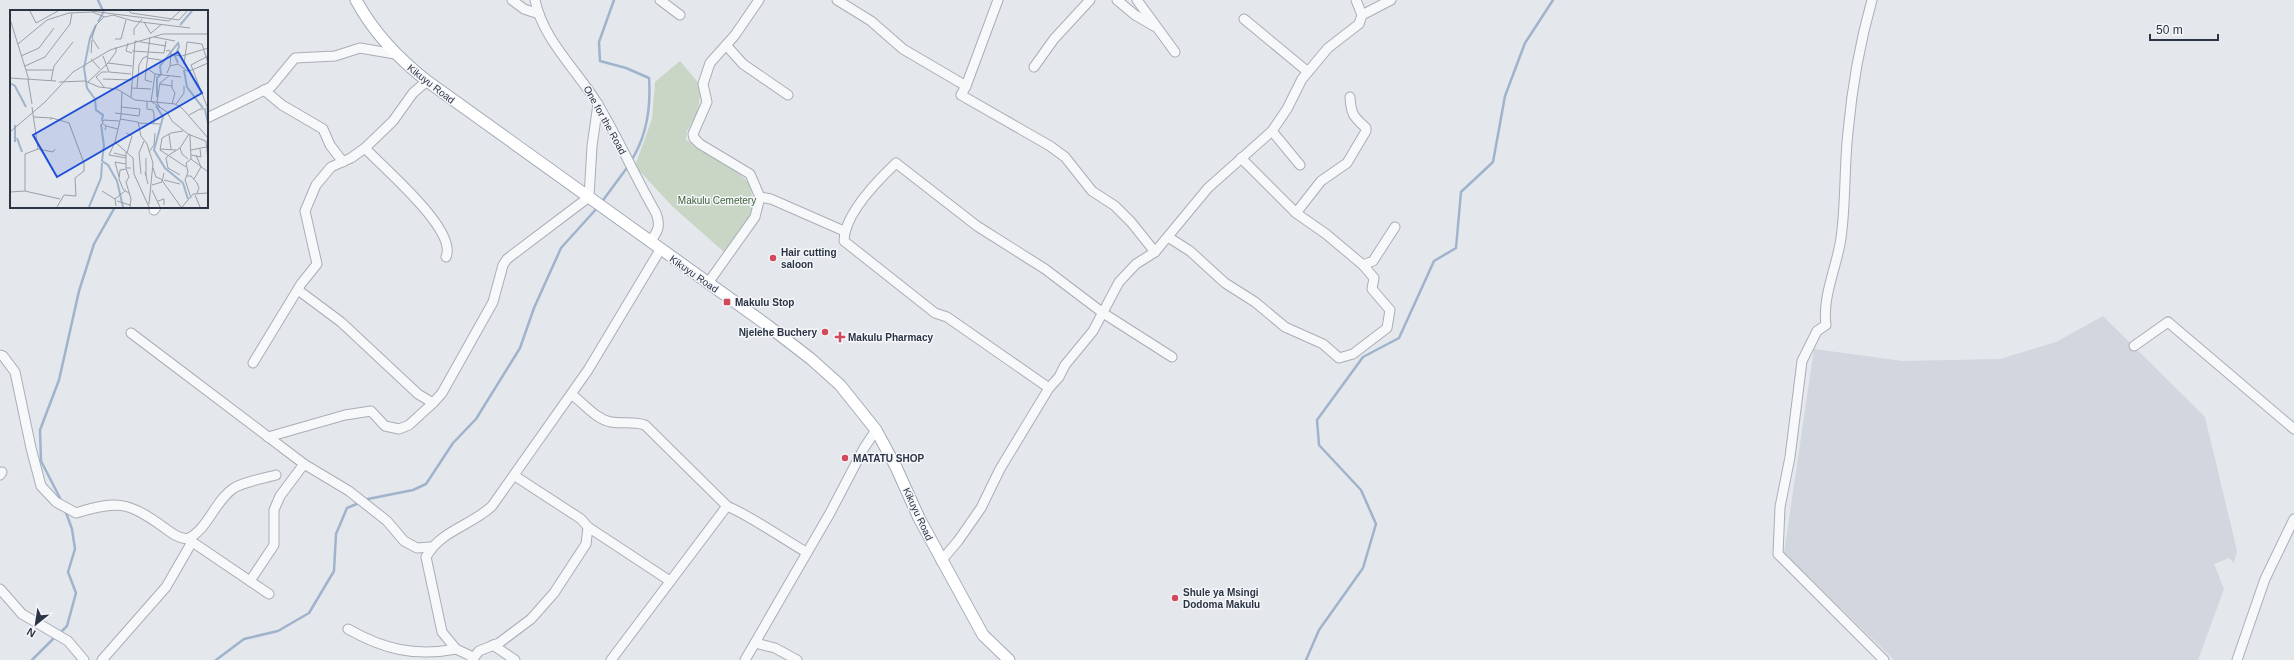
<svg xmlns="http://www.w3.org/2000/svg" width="2294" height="660" font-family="Arial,sans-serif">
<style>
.built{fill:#d2d6de}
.green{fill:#c9d6c5}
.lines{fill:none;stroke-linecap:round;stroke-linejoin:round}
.stream{stroke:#9fb4cc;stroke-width:2.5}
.minor-casing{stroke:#a9aeb7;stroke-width:11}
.major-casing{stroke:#a3abb8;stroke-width:13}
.minor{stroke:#f7f8fa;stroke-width:9}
.major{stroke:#fff;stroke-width:11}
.poi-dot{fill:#d1495b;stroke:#f4f6f9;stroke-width:1.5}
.labels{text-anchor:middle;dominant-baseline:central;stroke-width:3;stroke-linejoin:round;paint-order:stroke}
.street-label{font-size:10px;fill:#2b3445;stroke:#f4f6f9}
.park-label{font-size:10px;fill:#3f6138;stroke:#f4f6f9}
.poi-label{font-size:10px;font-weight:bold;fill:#2b3445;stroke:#f4f6f9;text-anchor:start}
.inset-river{fill:none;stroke:#9fb4cc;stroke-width:2}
.inset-road{fill:none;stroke:#9a9fa9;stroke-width:1}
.view{fill:#1d4ed8;fill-opacity:0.15;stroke:#1d4ed8;stroke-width:2}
.inset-edge{fill:none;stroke:#2b3445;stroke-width:2}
</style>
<rect width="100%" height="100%" fill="#e4e7ec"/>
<!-- built -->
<polygon class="built" points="2103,316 2205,417 2237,551 2234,563 2229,558 2214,564 2224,589 2198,660 1894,660 1784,553 1814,349 1903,361 2000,359 2056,342"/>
<!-- green -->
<polygon class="green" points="680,61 701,86 698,113 687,131 686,140 731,166 749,183 755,208 739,235 724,252 672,206 635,166 652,119 655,82"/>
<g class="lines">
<!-- stream -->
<g class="stream">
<polyline points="98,0 103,11"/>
<path d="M614,0L599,42L600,61L626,68L649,78C651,107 647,136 631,161"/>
<polyline points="601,203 629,165"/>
<polyline points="363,500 413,490 426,484 453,443 476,419 520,348 534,308 561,248 598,207"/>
<polyline points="62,502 41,461 40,430 59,380 79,291 94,244 115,207"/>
<polyline points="60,633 67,626 76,593 68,572 75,549 72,529 65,510"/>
<polyline points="32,660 56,636"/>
<polyline points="216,660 244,639 278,631 309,613 334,571 336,534 347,508 359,503"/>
<polyline points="1306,660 1319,630 1363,568 1376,524 1361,490 1319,445 1317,420 1363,357 1399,338 1434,261 1456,248 1461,192 1493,162 1505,96 1525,43 1553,0"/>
</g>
<defs>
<g id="minor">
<polyline points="512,0 524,9 539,14"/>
<path d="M535,0C543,40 577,70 597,103C619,139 635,177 656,213C661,226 658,231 650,242"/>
<polyline points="660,0 680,15"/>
<polyline points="837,0 871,21 903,49 966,86"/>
<polyline points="998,0 966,86 961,95 1050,146 1065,157 1092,191 1115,206 1131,222 1155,252"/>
<polyline points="1117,0 1135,15 1154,26"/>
<polyline points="1137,0 1175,52"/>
<path d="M1872,0C1860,42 1852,88 1848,132C1844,167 1846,203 1841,238C1837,267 1822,296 1826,325L1817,331L1802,361L1790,457L1780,507L1778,554L1884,660"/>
<polyline points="1362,15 1391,0"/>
<polyline points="1244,19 1308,72"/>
<polyline points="726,45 743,64 788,95"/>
<polyline points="1034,67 1054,39 1090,0"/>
<polyline points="264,90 282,105 323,129 330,145 343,162"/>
<polyline points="207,118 271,87 295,58 335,56 360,48 395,54"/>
<polyline points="1272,131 1300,165"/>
<path d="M365,148C383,168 458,230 446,257"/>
<polyline points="1241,158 1296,213 1326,234 1363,265 1373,261 1395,227"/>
<polyline points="760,197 771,199 844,231"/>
<polyline points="154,210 156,207"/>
<path d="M1296,213L1321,181L1347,163L1366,131V128C1354,117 1351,115 1350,97"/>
<polyline points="1168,237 1190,251 1225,283 1255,302 1285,327 1323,344 1339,358 1353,354 1387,328 1390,310 1372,289 1374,278 1363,265"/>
<polyline points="708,283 755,217 760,197 750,174 700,144 694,138 693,134 707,102 703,84 710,63 735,35 759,0"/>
<polyline points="298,290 341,322 418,394 433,403"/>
<polyline points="131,333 304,464 349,491 387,521 404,541 417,548 431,547"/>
<polyline points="2134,346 2168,322 2294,429"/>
<path d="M0,355L3,356L15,372L31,448L41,486L56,502L76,513C117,500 128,502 162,526C170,532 177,538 187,539C208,530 215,500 234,488C243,482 265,478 276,475"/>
<polyline points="253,363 301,284 317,264 305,211 316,185 331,167 351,158 365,148 393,121 413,93 427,81"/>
<path d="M1049,388L947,317L935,313L844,241C844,215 877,181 896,163L977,226L1045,269L1103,313L1172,357"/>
<path d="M572,395C584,403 595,419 611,422C623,424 632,421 645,425L727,506C754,518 780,537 806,552"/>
<polyline points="268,437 345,415 371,411 385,426 399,429 409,425 433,403 442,393 493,302 503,265 507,259 589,197 592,146 598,104"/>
<polyline points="0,475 2,472"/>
<polyline points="588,527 670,581"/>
<polyline points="188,539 269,594"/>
<polyline points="941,561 958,541 981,508 1000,469 1049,388 1059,377 1065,365 1093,331 1119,282 1136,264 1155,252 1208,188 1272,131 1287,109 1302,79 1328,48 1359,24 1362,15 1356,0"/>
<polyline points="250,581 274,545 274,510 280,496 304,464"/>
<polyline points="0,589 22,614 68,641 84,660"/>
<path d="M348,629C383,649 415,657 456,649"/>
<polyline points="755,643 775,648 797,660"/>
<polyline points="493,645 515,660"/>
<path d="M473,657L456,649L442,632L426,557C441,530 471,526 492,506L588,370L660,250"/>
<polyline points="102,660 166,587 192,542"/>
<polyline points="472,660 479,651 499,643 531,619 554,593 586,544 588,527 581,519 515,476"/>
<polyline points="611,660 727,506"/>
<polyline points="745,660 830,513 864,448 876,430"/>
<polyline points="2237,660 2265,579 2294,519"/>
</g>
<path id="major" d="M356,0C373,32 399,59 427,81L767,325L811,359L840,385L876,430L896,467L919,518L983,635L1009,660"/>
</defs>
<!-- minor casing -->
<use href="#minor" class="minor-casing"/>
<!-- major casing -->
<use href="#major" class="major-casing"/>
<!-- minor -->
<use href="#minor" class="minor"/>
<!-- major -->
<use href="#major" class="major"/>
</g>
<!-- markers -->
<g class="poi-dot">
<circle cx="773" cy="258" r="4"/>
<rect x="723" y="298" width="8" height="8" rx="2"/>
<circle cx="825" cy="332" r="4"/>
<path d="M838 331h4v4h4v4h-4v4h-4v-4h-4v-4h4z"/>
<circle cx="845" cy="458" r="4"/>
<circle cx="1175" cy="598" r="4"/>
</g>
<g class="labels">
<!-- street labels -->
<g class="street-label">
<text transform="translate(431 84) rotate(38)">Kikuyu Road</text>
<text transform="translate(605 120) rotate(61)">One for the Road</text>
<text transform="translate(694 274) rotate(35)">Kikuyu Road</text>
<text transform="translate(918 514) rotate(65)">Kikuyu Road</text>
</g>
<!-- park labels -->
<g class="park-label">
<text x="717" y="200">Makulu Cemetery</text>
</g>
<!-- poi labels -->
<g class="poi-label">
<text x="781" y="252">Hair cutting<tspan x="781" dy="12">saloon</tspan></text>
<text x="735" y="302">Makulu Stop</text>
<text x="817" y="332" text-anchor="end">Njelehe Buchery</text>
<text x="848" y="337">Makulu Pharmacy</text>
<text x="853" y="458">MATATU SHOP</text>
<text x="1183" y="592">Shule ya Msingi<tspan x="1183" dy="12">Dodoma Makulu</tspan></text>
</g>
</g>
<!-- overview -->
<g transform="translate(10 10)">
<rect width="198" height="198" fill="#e4e7ec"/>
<path class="inset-river" d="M88,12L94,1M86,15L80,28L74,58L77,78L85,89L86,100L93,105L92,111M170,15L182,1M168,32L169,37L165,46L168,53M174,60L177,77L193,98M0,73L5,76L16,97M147,87V68L151,64L150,56L168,33M146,96L153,107L144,140L155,158L173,173L178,189M195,100L198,113M91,114L94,136L92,151L98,155L107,171L113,197M5,115V132M7,128L12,142M79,197L91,168L92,153"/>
<path class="inset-road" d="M20,1L26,13L48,1M81,1L159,11L170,1M119,1L121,3L169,10L177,1M0,9L19,70M134,12L141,24M141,23L152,14M124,25V19L132,9M140,27L135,70L142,72M144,27L165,31M105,29H111L116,10M118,33L116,41L122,43M8,34L37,10L59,3L82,2L95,7L103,5L123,11L180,18M89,39L82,28L86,15L94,7M122,41L154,43L156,31M156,41L159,40L162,45L172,46L198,38M81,43L82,30M11,46L29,38L44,18M93,46L99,62L121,64M198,46L181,55L198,99M137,48L151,50M81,49L90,59M98,53L106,42V37M174,54L177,32L192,34L198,53L182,60M15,56L35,47L60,14L62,3M160,56L161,44M138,59L145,64L141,92M16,60H43M157,63L160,56L168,54L177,61L182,60M145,64L171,67M86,67L92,62H98M86,67L95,78M0,68L46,71M93,69L121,70M18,70L22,94M41,71L44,56L63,32M49,72L75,71L89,77L107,79L125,90L165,94L172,98L198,128M78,72L98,53L122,56M150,74L162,76M121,78L141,79M127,78L129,55L133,48L138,46M112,82L111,106L105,132L123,148L124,164L139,197M121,87L125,31L156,36M137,91V99L143,100L144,104V114M142,92L157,102L162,111L178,124L198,132M162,94L165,83L162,78V70M166,94L174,83V76M22,97L28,139L43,142L45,139M150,98L147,92L150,73L159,66M105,103L129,106L130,99L111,97M179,105L190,99H197M24,107L42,108L40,110M42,108L59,113L74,153V161L65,168L66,186L54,185L47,197M110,109L128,112L131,126L137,134L143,153L139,194M128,113L150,114M96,116L92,113L94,110L109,111M95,120L96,116L108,119M173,121L161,123L152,128L150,140L176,157M0,122L35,92L63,62L100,40L153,24H198M116,123L122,126L117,143M159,124L161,139M180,125L181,149L176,153L178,162L175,170L181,188M105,132L99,145L116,148M196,132L198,149M170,138L172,144L178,149M150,139L166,140M181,140L196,137M116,142V158H121M139,142L144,135L145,123M104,143L116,146M159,145L170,138L179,124M159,145L156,148L158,158L170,165M181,145L191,147L190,139M186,145L191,157M136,148V166M181,149L198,162M143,158L146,167L151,169L171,197M116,159L119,167L116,172L121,189L120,197M116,159L110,160L109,169L113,179L120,184M135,162L138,174M131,164L129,143L134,131M177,166H181L187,173L189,178L187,183M109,167L105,152L116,154M184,169L191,157M154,170L170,174M142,175L152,172L154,163M142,180L150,197M15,181V144L28,139M92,181L105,189M0,182L15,181L50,189M185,185L190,197M107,191L120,195M148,191L154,189V195M106,196L105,189L115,181M172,197L183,184L198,183"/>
<path class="view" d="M168,42L192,83L47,167L23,125Z"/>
<rect width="198" height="198" class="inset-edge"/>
</g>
<!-- north arrow -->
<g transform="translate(36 624) rotate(210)" stroke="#f4f6f9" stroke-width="3" paint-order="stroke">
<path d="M0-3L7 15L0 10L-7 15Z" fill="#2b3445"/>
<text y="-6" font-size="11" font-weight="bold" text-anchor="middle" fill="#2b3445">N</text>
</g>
<!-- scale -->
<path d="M2150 34v6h68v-6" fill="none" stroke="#2b3445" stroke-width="2"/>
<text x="2156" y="34" font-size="12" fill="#2b3445" stroke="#f4f6f9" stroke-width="3" paint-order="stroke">50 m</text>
</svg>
